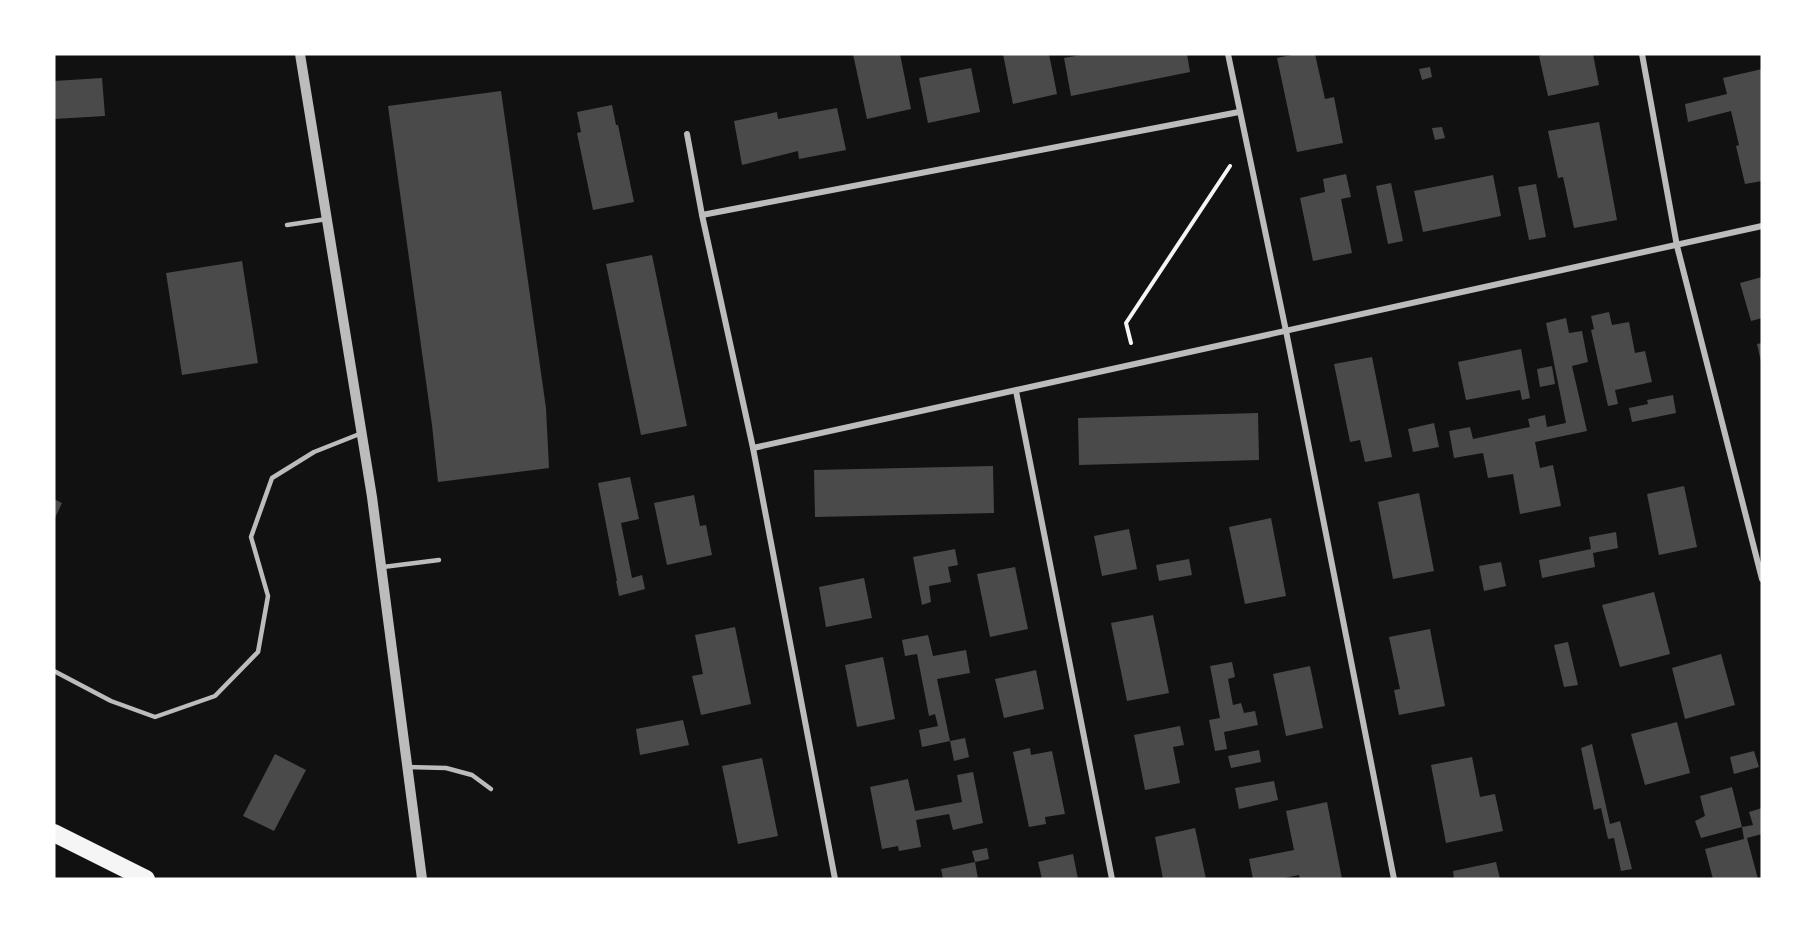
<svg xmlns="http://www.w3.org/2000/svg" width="1816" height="933" font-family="Figtree,sans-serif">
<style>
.building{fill:#4a4a4a}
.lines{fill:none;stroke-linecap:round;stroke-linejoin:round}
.path{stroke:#f5f5f5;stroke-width:4}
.service{stroke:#bcbcbc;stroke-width:4.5}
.minor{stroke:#bcbcbc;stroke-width:6}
.tertiary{stroke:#bcbcbc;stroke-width:10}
.motorway{stroke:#f5f5f5;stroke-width:18}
</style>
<rect width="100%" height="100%" fill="#111"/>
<!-- building -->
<g class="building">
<polygon points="853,54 900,54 911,109 867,119"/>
<polygon points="1003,54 1049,54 1057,94 1013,104"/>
<polygon points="1086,54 1187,54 1190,72 1071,96 1064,58"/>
<polygon points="1297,54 1315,54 1325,99 1334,97 1343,143 1297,152 1277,58"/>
<polygon points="1546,54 1593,54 1599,85 1548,96 1539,56"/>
<polygon points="1430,67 1432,77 1422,80 1419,69"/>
<polygon points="971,68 980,112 928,123 919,78"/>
<polygon points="1762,69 1762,181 1745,184 1736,146 1739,145 1731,111 1688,122 1685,104 1727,94 1723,78"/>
<polygon points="102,78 105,116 54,119 54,81"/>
<polygon points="501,91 546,408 549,468 438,482 432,425 388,106"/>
<polygon points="612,105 616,125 618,125 634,202 593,210 577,133 581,132 577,112"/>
<polygon points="837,108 846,150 799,159 798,151 742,165 734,121 777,112 778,119"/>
<polygon points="1599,122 1617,220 1574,228 1563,177 1558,178 1548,131"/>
<polygon points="1442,127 1445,138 1435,140 1432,128"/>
<polygon points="1346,174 1351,197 1341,199 1352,253 1313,261 1300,198 1325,192 1323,179"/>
<polygon points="1493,175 1501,216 1423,232 1414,191"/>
<polygon points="1391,183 1403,241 1388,244 1376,186"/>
<polygon points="1536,184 1546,237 1529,240 1518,187"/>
<polygon points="652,255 687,426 641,435 606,264"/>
<polygon points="242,261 258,363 182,375 166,273"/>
<polygon points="1762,277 1762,318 1751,321 1740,283"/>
<polygon points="1609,312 1612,325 1629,322 1635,353 1645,351 1652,382 1615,390 1618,404 1608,406 1591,330 1594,329 1591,316"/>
<polygon points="1566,318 1569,333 1582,331 1588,362 1572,366 1587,431 1535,442 1540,468 1553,465 1561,506 1520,514 1513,474 1488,478 1483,453 1454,458 1449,431 1470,427 1473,439 1530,427 1528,419 1545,415 1547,427 1566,423 1546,323"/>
<polygon points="1762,343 1762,362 1761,362 1757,344"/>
<polygon points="1521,349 1530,398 1522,400 1520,390 1466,400 1458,362"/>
<polygon points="1372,357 1392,457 1365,462 1360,440 1350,442 1334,364"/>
<polygon points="1552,366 1555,384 1540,387 1537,369"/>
<polygon points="1673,395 1676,413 1632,422 1629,408 1648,404 1647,400"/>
<polygon points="1258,413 1259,460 1079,465 1078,418"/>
<polygon points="1434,423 1439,447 1413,452 1408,429"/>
<polygon points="993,466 994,513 815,517 814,470"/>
<polygon points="630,477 639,519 621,523 632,578 642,575 645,589 619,596 616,581 617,581 598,483"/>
<polygon points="1684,486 1697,547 1659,555 1647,494"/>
<polygon points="1419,493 1434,571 1393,579 1378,502"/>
<polygon points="694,495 700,526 706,525 712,555 667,565 654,503"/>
<polygon points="54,499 62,503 54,520"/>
<polygon points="1271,518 1286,596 1245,604 1229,527"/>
<polygon points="1129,529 1137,569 1102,576 1094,536"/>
<polygon points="1616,532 1618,548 1593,553 1595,567 1542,578 1539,560 1591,549 1589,537"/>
<polygon points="955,549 958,565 948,567 951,582 929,586 931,602 922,605 913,557"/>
<polygon points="1189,559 1192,575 1159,581 1156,565"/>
<polygon points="1501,562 1506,586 1484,591 1479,566"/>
<polygon points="1015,567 1028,629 990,637 977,574"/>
<polygon points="864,578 872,618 826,627 819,587"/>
<polygon points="1654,592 1670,654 1620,667 1602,605"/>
<polygon points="1153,615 1169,693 1127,701 1111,623"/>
<polygon points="735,627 751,704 701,715 692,676 703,674 695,635"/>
<polygon points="1430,629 1445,706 1399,715 1394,690 1400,689 1389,637"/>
<polygon points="928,635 933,656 966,650 970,673 937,679 950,741 922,747 919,730 938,726 935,714 929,716 917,654 905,656 902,640"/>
<polygon points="1568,642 1578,685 1564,687 1554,645"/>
<polygon points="1721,654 1735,705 1685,719 1672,668"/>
<polygon points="883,657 895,719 857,727 845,665"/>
<polygon points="1232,662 1235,677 1228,679 1233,705 1241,703 1244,713 1255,711 1258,725 1224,732 1227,749 1215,751 1209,720 1220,718 1210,666"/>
<polygon points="1310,666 1323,728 1286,736 1273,674"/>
<polygon points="1036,670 1044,709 1004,718 995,679"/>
<polygon points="683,720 689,745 640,755 636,729"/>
<polygon points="1677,722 1690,773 1645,785 1631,734"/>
<polygon points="1180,726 1184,745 1173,747 1180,783 1145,790 1134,735"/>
<polygon points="965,738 969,757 954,761 950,741"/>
<polygon points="1592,744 1610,824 1620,821 1632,869 1621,871 1614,838 1608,839 1601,808 1594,810 1581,748"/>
<polygon points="1030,748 1031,755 1052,751 1065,814 1045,817 1046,824 1029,827 1013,752"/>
<polygon points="1259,750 1261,762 1231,768 1228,756"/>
<polygon points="1754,751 1759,767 1734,774 1730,757"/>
<polygon points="275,754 306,770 274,831 243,816"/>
<polygon points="1472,757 1480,797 1495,794 1503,831 1446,843 1431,765"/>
<polygon points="762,758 778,836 738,844 722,766"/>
<polygon points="973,772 983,823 953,830 949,814 916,820 921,847 899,851 898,846 882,849 870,787 908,779 915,811 962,802 957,775"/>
<polygon points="1274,781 1278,800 1239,809 1235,788"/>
<polygon points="1732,787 1742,827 1701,838 1695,821 1705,816 1700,796"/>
<polygon points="1327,802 1342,879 1300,879 1299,875 1279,879 1253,879 1249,859 1294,850 1286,811"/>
<polygon points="1762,808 1762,834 1747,838 1758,879 1713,879 1705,849 1744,839 1742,827 1753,825 1749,812"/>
<polygon points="1195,828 1206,879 1163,879 1155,837"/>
<polygon points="987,848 989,859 975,862 972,851"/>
<polygon points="1073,854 1078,879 1042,879 1038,862"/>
<polygon points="975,862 978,879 943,879 941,869"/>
<polygon points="1496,862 1500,879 1454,879 1453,871"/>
</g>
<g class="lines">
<!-- path -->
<polyline class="path" points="1131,343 1126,323 1230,166"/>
<!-- service -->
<g class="service">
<polyline points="287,225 327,219"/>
<polyline points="383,567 439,560"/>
<polyline points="54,671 111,701 155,717 215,696 258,652 268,596 251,537 272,478 314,452 362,433"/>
<polyline points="407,767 446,768 472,775 491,789"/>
</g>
<!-- minor -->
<g class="minor">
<polyline points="1228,54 1286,331 1394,879"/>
<polyline points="1642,54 1677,246 1762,579"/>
<polyline points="687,134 702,215 753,448 835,879"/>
<polyline points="702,215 1239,112"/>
<polyline points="1016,391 1112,879"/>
<polyline points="753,448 1762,226"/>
</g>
<!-- tertiary -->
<polyline class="tertiary" points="300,54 372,497 422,879"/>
<!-- motorway -->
<polyline class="motorway" points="54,833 146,879"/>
</g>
<!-- border -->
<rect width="1816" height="933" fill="none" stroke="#ffffff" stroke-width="111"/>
</svg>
